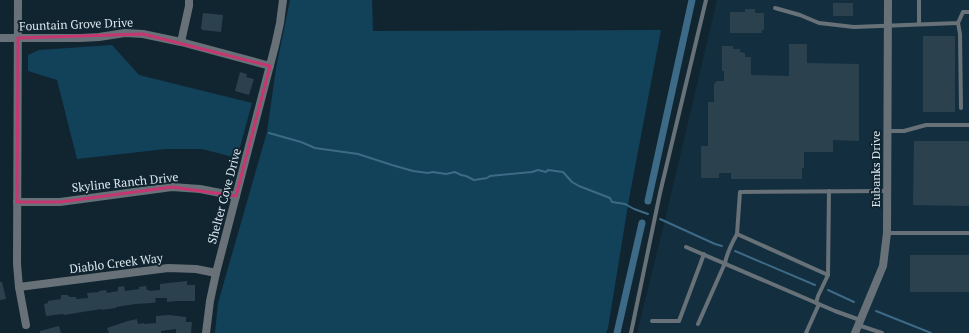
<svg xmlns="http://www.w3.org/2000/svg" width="969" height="333" font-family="'PT Serif',serif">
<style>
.built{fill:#132f3f}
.green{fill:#12415a}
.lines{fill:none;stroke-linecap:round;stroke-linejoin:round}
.stream{stroke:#3d6a86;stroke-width:2}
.canal{stroke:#3d6a86;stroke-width:7}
.building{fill:#2c414e}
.service{stroke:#677177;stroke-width:4}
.minor{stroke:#677177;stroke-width:8}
.marked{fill:none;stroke:#c63771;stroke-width:3;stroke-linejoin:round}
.labels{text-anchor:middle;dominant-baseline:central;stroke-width:4;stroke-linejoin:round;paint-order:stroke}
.street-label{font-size:12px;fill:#dbe7ef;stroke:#112530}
</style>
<rect width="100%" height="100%" fill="#112530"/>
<!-- built -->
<polygon class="built" points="717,0 969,0 969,333 637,333 664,224"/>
<!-- green -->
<g class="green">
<polygon points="290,0 372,0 373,31 661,30 629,199 608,328 606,333 215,333 218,303 267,132 276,68"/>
<polygon points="112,45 139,75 252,103 237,158 202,149 166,149 77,159 57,80 28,71 28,55 39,50"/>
</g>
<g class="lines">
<!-- stream -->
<g class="stream">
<polyline points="269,133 301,142 315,148 358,154 392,165 413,171 428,173 433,172 446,174 455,172 461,175 466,176 474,180 487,178 490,176 532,172 538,170 546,172 548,170 563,172 572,182 579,186 610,198 612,202 625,204 634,209 648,214"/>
<polyline points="660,219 715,244 722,246"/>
<polyline points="735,251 815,285"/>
<polyline points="828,290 854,302"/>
<polyline points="876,311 931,333"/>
</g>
<!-- canal -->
<g class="canal">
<polyline points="648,201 692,0"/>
<polyline points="617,333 642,223"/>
</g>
</g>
<!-- building -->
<g class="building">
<rect x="833" y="3" width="20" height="13"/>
<polygon points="745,9 755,9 755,13 764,13 764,30 762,30 762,33 730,33 730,12 745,12"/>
<polygon points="203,13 223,15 221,32 202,30 202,29 201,29"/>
<rect x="923" y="36" width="32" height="76"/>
<polygon points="789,44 807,44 807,63 859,64 859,141 833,140 833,152 804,152 804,168 802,168 802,179 731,179 731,173 719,173 719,178 701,178 701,146 708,146 708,102 714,102 714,84 717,81 724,81 724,71 722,71 722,46 733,46 733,49 740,49 740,52 745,53 745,57 751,57 751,75 789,76"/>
<polygon points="240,72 247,74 246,77 254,79 249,95 235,91"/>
<polygon points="914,141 969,141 969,206 913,205"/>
<rect x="910" y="255" width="59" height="37"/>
<polygon points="187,281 187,285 195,285 195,301 176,301 167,302 167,298 155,298 156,302 152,303 135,304 116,307 116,308 101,310 101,309 64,315 63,314 46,316 44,304 48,303 48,301 61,299 61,295 68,295 69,297 76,297 76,299 88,298 87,293 99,292 99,291 106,290 107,293 118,291 118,287 124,286 125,291 139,289 139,287 146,286 147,290 149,290 149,291 160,290 160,284"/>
<polygon points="0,282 2,282 6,299 0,300"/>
<polygon points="169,315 186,317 186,322 192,322 191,333 176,333 176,329 161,331 161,333 109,333 107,328 128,321 137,319 138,324 144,323 144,324 156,323 156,316"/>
<polygon points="59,326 61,333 40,333 40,331"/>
</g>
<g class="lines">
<!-- service -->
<g class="service">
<polyline points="775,8 800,15 819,23 854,27 958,23 963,12 969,12"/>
<polyline points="958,23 960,34 961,108"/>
<polyline points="919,24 919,0"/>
<polyline points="888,131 904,131 926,125 969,125"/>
<polyline points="887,233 969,233"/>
<polyline points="737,234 828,275 829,191"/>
<polyline points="686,247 835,311 860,320"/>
<polyline points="816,303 818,296 828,275"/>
<polyline points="652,321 679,321 704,254"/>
<path d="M698,324L725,263C727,253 732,243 737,234L740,192L887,191"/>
<polyline points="858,325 882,333"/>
<polyline points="631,333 660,193 706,0"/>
<polyline points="806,333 819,304"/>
</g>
<!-- minor -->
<g class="minor">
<polyline points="18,0 17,264 19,287 26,325"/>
<polyline points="0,38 80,38 99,37 125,33 143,34 181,42 270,66"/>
<polyline points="181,42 189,6 189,0"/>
<polyline points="17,202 60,202 172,187 200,189 236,196"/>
<polyline points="19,287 168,268 196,269 216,273"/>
<polyline points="206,333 210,301 216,273 275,46 280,23 283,0"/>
<polyline points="855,333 883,266 887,233 888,0"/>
</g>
</g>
<!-- marked area -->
<path class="marked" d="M143,34L270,66L236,196L172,187L60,202H17L18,38Z"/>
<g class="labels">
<!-- street labels -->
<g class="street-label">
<text transform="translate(76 24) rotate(-2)">Fountain Grove Drive</text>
<text transform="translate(875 169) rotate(-90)">Eubanks Drive</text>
<text transform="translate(125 182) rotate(-6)">Skyline Ranch Drive</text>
<text transform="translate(224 196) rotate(-75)">Shelter Cove Drive</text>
<text transform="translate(116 263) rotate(-7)">Diablo Creek Way</text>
</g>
</g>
</svg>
